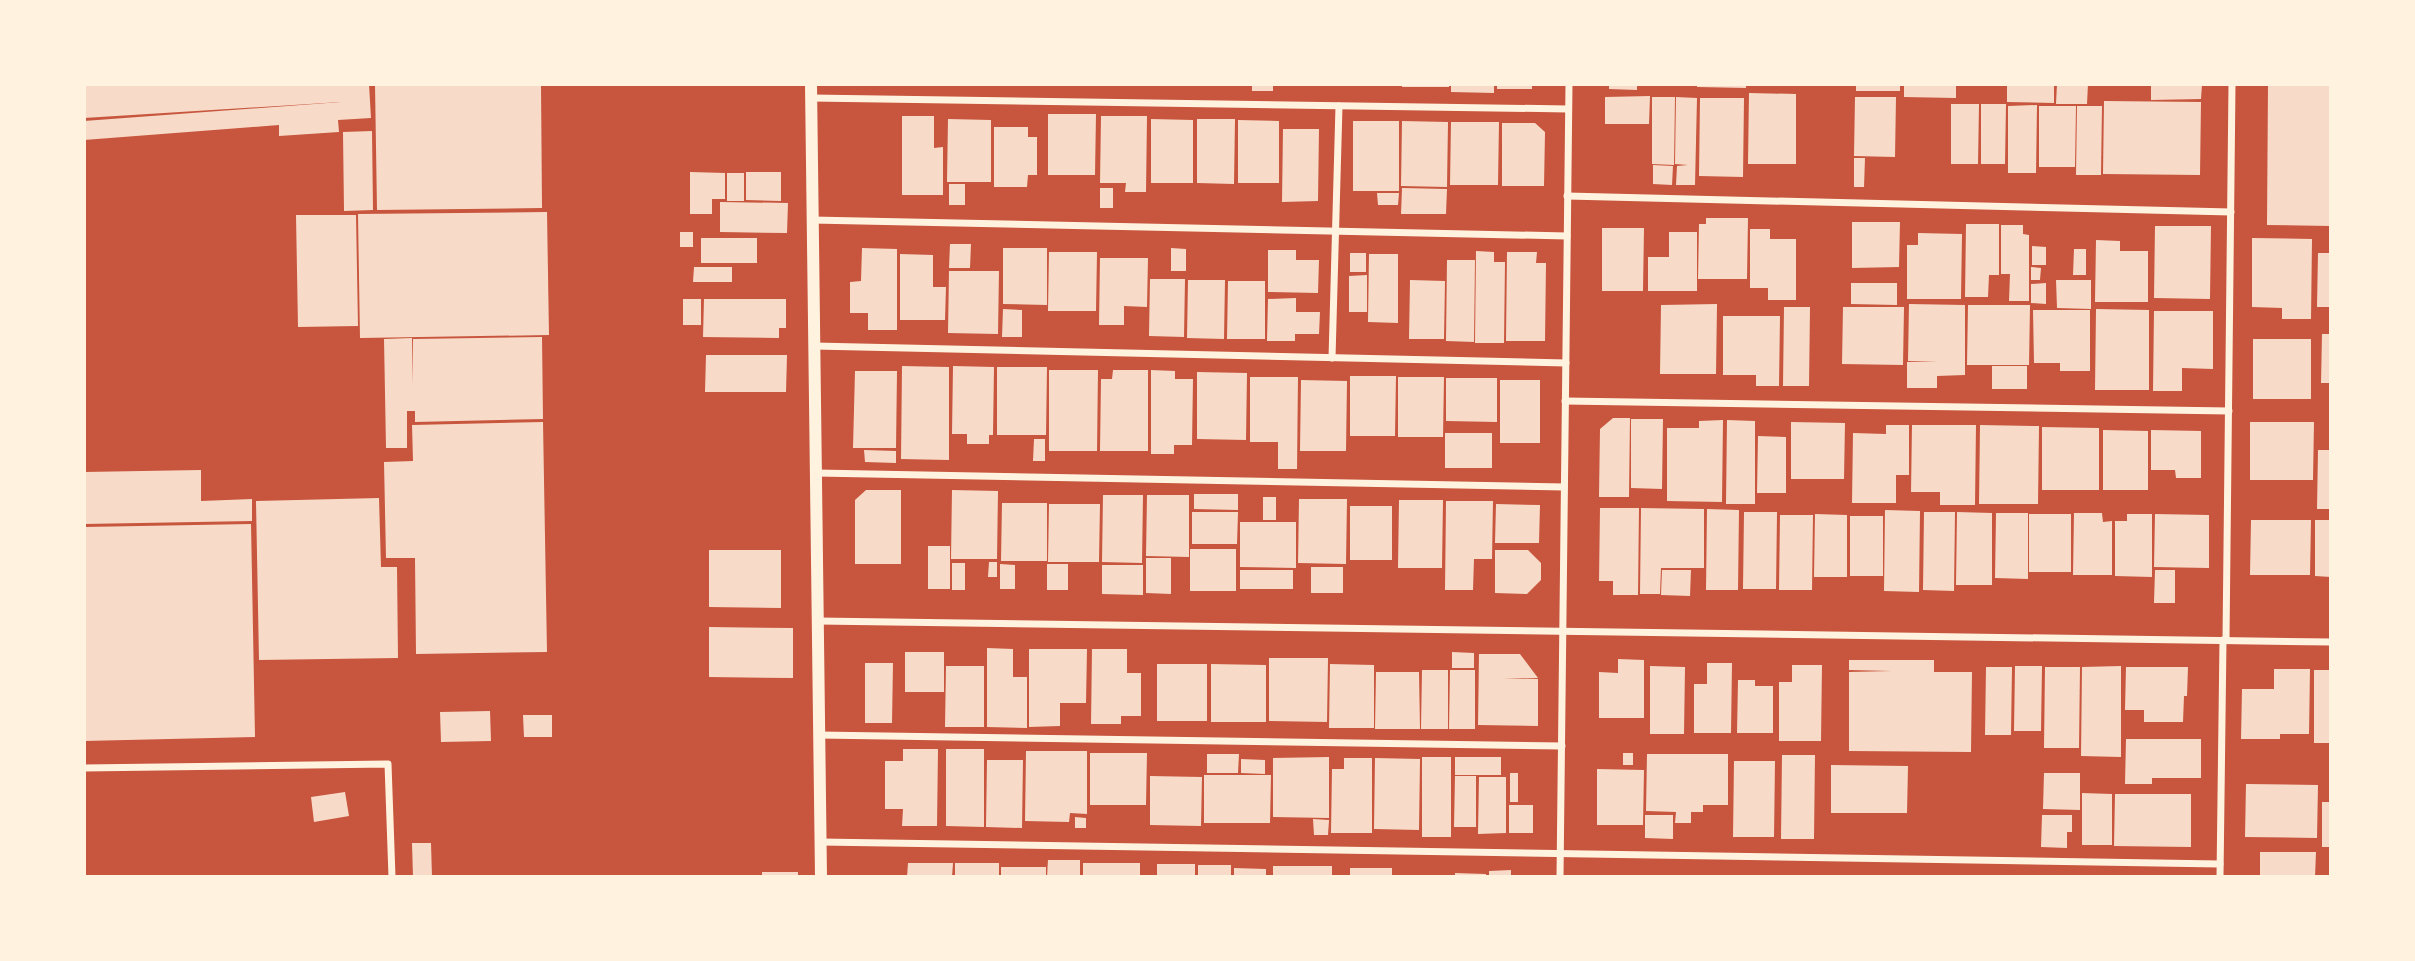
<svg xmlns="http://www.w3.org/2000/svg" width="2415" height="961" font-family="'Archivo Narrow',sans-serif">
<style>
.building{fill:#f7dbc8}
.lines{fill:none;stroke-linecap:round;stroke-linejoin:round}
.minor{stroke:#fff3e0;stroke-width:7}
.tertiary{stroke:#fff3e0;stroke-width:12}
</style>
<rect width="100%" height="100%" fill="#c8553d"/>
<!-- building -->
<g class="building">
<polygon points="84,84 369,84 371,118 338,120 339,132 279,136 279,125 84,140 84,121 341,102 84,118"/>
<polygon points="375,84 541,84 542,208 377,210"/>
<rect x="1252" y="84" width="21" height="7"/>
<rect x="1402" y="84" width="47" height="3"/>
<polygon points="1451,84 1494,84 1494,93 1451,92"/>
<rect x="1497" y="84" width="35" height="5"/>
<polygon points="1609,84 1637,84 1637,90 1609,89"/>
<polygon points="1697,84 1746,84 1746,88 1697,87"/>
<rect x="1856" y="84" width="44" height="7"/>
<polygon points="1904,84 1956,84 1956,98 1904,97"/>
<polygon points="2007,84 2054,84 2054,103 2007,102"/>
<polygon points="2057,84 2088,84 2087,104 2056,104"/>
<polygon points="2151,84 2202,84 2201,99 2151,100"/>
<polygon points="2268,84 2331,84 2331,226 2267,225"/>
<polygon points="1749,93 1796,94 1796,164 1748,164"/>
<polygon points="1650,96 1649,124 1605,124 1605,97"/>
<polygon points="1652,97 1675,97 1674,165 1652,164"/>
<polygon points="1676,97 1697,98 1695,185 1676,185 1677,166 1688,165 1675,164"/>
<polygon points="1855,97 1896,97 1895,157 1854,156"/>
<polygon points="1700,98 1744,98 1743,177 1699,176"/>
<polygon points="2104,101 2201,102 2200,175 2103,174"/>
<polygon points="1951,104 1979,104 1978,164 1951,164"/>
<polygon points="1981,104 2006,104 2005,164 1981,164"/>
<polygon points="2037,105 2036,173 2008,173 2008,106"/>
<polygon points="2039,106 2076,106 2075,167 2039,167"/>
<polygon points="2077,106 2102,106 2101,175 2076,175"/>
<polygon points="1048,114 1096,114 1095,175 1048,175"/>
<polygon points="902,116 934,116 934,148 943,147 943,195 902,195"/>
<polygon points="1101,116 1147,116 1146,192 1125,192 1126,183 1100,183"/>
<polygon points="948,119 991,120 991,182 947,182"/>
<polygon points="1151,119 1193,120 1193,183 1151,183"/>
<polygon points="1197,119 1235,119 1234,184 1197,183"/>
<polygon points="1238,120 1279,121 1279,183 1238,183"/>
<rect x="1353" y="121" width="46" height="70"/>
<polygon points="1402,121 1448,122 1447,187 1401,186"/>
<polygon points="1451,122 1499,122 1498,185 1450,185"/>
<polygon points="1502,123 1535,123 1545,132 1544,186 1502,186"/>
<polygon points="994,127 1028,127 1028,137 1037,137 1037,175 1028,175 1027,187 994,187"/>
<polygon points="1283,129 1319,129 1318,201 1282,202"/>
<polygon points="372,131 373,210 344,211 343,132"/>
<polygon points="1854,158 1865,158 1864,187 1854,187"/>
<polygon points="1653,165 1673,166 1672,185 1653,184"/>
<polygon points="690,172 725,173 725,199 712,199 712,214 690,214"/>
<polygon points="746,172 781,172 781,201 746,200"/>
<rect x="727" y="173" width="17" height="28"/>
<rect x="949" y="184" width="16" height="21"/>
<rect x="1100" y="188" width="13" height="20"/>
<polygon points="1402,188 1447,189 1446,214 1401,214"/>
<polygon points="1377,193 1399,193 1398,205 1378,205"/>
<polygon points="720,202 788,203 787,233 720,232"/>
<polygon points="547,212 549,335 360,338 358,214"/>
<polygon points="296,215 356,215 358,326 298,327"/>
<polygon points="1706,218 1748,218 1747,279 1698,279 1699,224 1706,224"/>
<polygon points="1852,222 1900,222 1899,267 1852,268"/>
<polygon points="1966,224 1999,224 1999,275 1989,275 1988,297 1965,297"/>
<polygon points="2001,225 2023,225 2023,234 2029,235 2029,301 2009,301 2010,274 2001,274"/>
<polygon points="2155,226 2211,226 2210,299 2154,298"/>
<polygon points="1602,228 1644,228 1643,291 1602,291"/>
<polygon points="1750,229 1770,229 1770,239 1796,239 1796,300 1768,300 1768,288 1750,288"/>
<rect x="680" y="232" width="13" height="15"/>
<polygon points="1669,232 1697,232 1697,291 1648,291 1648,257 1669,257"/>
<polygon points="1918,233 1962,234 1961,299 1907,299 1907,245 1918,245"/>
<rect x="701" y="238" width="56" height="25"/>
<polygon points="2252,238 2312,239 2311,319 2282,319 2282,308 2252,307"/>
<polygon points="2096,240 2120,241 2120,251 2148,251 2148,302 2095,302"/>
<polygon points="950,244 971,244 970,268 949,268"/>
<polygon points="2032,246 2046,247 2046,265 2032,265"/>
<polygon points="862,248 897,249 897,330 868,330 868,313 850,313 850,282 861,281"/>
<polygon points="1003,248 1047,248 1047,305 1003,304"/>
<polygon points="1171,248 1186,249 1186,271 1171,271"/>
<polygon points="2074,249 2086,249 2086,275 2073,275"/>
<polygon points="1268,250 1296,250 1296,260 1319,260 1318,293 1268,292"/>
<polygon points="1476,251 1494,252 1494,262 1505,262 1504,343 1475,343"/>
<polygon points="1049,252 1097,252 1096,311 1048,311"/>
<polygon points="1507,252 1537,252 1536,263 1546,263 1545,341 1506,341"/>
<rect x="1350" y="253" width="16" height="19"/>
<polygon points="2318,253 2331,253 2331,307 2317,307"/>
<polygon points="900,254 933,255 933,287 946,287 945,320 900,320"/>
<polygon points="1369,254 1398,254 1398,323 1368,322"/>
<polygon points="1100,258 1148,258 1147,307 1124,306 1124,325 1099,325"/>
<polygon points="1447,260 1475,260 1474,342 1446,341"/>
<polygon points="694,267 732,267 732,282 693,282"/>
<polygon points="2031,267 2041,268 2040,280 2031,280"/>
<polygon points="949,271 999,271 998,334 948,333"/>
<polygon points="1367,275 1367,312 1349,312 1349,276"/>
<polygon points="1150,279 1185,279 1184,337 1149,336"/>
<polygon points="1188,280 1225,280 1224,339 1187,338"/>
<polygon points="1410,280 1445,281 1444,339 1409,339"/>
<polygon points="2056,280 2091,280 2091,309 2057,308"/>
<polygon points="1228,281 1265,281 1265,339 1227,339"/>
<polygon points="1851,283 1897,283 1897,305 1851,304"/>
<polygon points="2046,283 2046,304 2031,303 2031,284"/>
<polygon points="1296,298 1296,312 1320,312 1319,334 1295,334 1295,341 1267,341 1268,299"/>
<rect x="683" y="299" width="18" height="26"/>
<polygon points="704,299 786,299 786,328 779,328 779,338 703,337"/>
<polygon points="1717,304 1716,374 1660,374 1661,305"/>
<polygon points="1909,304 1965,305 1965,375 1937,376 1937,388 1907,388 1907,362 1938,362 1908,361"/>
<polygon points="1968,305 2030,305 2029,365 1967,365"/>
<polygon points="1784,307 1810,307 1809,386 1783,386"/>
<polygon points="1843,307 1904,307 1903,365 1842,364"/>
<polygon points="1003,309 1022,310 1022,337 1002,337"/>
<polygon points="2096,309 2149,310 2149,390 2095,390"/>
<polygon points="2033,310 2090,310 2090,371 2060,371 2060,363 2034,363"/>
<polygon points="2154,311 2213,311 2213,369 2182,368 2182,391 2153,391"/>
<polygon points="1723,316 1780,316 1779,386 1756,386 1756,375 1723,375"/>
<polygon points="2322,334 2331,334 2331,383 2321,383"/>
<polygon points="542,337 543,419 415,422 415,411 407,411 407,448 386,448 384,339 412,338 413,385 413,339"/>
<rect x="2253" y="339" width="58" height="60"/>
<polygon points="706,355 787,355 786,392 705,392"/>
<polygon points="902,366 949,367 949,460 901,459"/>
<polygon points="953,366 994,367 993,435 989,435 989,444 967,444 967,434 952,434"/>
<rect x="1992" y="366" width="35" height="23"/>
<polygon points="997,367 1047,367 1046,435 997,435"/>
<polygon points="1049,370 1098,370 1097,451 1049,451"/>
<polygon points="1113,370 1148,370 1148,451 1100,451 1101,379 1112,379"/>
<polygon points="1151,370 1175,371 1175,379 1193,379 1192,445 1174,445 1174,454 1151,454"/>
<polygon points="855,371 897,371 896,448 853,448"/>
<polygon points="1197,372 1247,373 1246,440 1197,439"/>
<polygon points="1350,376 1396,376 1395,436 1350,436"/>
<polygon points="1250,377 1298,377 1297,469 1278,469 1278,442 1250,442"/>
<polygon points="1398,377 1444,377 1443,437 1398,437"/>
<polygon points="1446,378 1497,378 1497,422 1446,421"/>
<polygon points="1301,380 1347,381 1346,451 1300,451"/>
<rect x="1500" y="380" width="40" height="63"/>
<polygon points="1613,418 1630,418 1629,497 1599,497 1600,429"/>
<polygon points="1631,419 1663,419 1662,489 1631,488"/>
<polygon points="1723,420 1722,502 1667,501 1667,428 1699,428 1699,421"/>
<polygon points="1727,420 1755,421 1755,504 1726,504"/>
<polygon points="543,422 547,652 416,654 415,558 386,558 384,462 413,461 412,425"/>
<polygon points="1791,422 1845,423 1844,479 1791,479"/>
<polygon points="2250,422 2314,422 2313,480 2250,480"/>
<polygon points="1886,425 1909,425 1909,475 1896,475 1896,503 1852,503 1853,433 1886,434"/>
<polygon points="1912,425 1976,425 1975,505 1940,505 1940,492 1911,492"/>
<polygon points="1980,425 2039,426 2038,504 1979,504"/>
<polygon points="2042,427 2099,428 2099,490 2042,490"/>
<polygon points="2103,430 2148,431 2148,490 2103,490"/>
<polygon points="2151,430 2201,431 2201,478 2176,478 2175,470 2151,470"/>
<rect x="1445" y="433" width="47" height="35"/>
<polygon points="1758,436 1786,437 1786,493 1757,493"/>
<polygon points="1034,439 1045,439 1045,461 1033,461"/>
<polygon points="864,450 896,451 896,463 865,462"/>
<polygon points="2318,450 2331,450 2331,509 2317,509"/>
<polygon points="201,470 201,501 252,499 252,521 84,524 84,472"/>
<polygon points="866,490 901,490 901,564 855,564 855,500"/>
<polygon points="952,490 998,491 997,559 951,559"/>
<polygon points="1194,494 1238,494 1238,510 1194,509"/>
<polygon points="1103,495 1143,495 1142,563 1102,562"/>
<polygon points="1147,495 1189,495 1189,557 1146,556"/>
<rect x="1263" y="497" width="13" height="23"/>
<polygon points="379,498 381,567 397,567 398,658 259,660 256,501"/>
<polygon points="1299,499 1347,499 1346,564 1298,563"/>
<polygon points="1399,500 1443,500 1442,568 1398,568"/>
<polygon points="1446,501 1493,501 1492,559 1474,559 1473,590 1445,590"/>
<polygon points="1002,503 1047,503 1047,561 1001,561"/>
<polygon points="1049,504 1100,504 1099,562 1048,562"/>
<polygon points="1496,504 1540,505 1539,543 1495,543"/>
<rect x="1350" y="506" width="42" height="54"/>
<polygon points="1600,508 1639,508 1638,595 1613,595 1613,581 1599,581"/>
<polygon points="1641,508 1704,509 1704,568 1661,568 1660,594 1640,594"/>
<polygon points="1707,509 1739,510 1738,590 1706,590"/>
<polygon points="1885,510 1920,511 1919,592 1884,591"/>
<polygon points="1192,512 1238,512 1237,544 1192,544"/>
<polygon points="1744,512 1777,512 1776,589 1743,589"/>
<polygon points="1924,512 1955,512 1954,591 1923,590"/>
<polygon points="1957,512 1992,513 1992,585 1956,585"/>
<polygon points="1996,513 2028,513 2028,579 1995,578"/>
<polygon points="2074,513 2102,513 2103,522 2112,521 2112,575 2073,575"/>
<polygon points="1815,514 1847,515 1847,577 1814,577"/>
<rect x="2029" y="514" width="42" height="58"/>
<polygon points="2127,514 2152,514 2152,577 2115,576 2115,521 2127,521"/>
<polygon points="2155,514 2209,515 2209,568 2154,567"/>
<polygon points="1780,515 1813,515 1812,590 1779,590"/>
<rect x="1850" y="516" width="33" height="60"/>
<polygon points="2251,520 2311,520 2310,575 2250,575"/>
<polygon points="2315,520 2331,520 2331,577 2315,576"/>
<polygon points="1240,522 1296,522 1296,568 1240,567"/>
<polygon points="251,524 255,737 84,741 84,527"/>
<rect x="928" y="546" width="22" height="43"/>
<rect x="1190" y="549" width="46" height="42"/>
<polygon points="709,550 781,550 781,608 709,607"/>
<polygon points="1495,550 1528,550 1541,563 1541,580 1527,594 1495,593"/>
<polygon points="1146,558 1171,558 1171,594 1146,593"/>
<polygon points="989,562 997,562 997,577 988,577"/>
<rect x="952" y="563" width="13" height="27"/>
<polygon points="1000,564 1015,565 1015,589 1000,589"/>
<rect x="1047" y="564" width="21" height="26"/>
<polygon points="1102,565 1143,565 1143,595 1102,594"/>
<rect x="1311" y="567" width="32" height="26"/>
<rect x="1240" y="570" width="53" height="19"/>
<polygon points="1662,570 1691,570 1690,596 1661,595"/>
<polygon points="2155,570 2175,570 2175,603 2154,603"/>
<polygon points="709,627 793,628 793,678 709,677"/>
<polygon points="987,648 1013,649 1013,677 1027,677 1027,728 987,727"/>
<polygon points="1029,649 1087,649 1086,703 1060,703 1060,726 1029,727"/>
<polygon points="1092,649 1127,649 1127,673 1141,673 1141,716 1121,716 1121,724 1091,724"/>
<rect x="905" y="652" width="39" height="40"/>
<polygon points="1452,652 1474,653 1474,668 1452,668"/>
<polygon points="1479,654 1520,654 1538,678 1503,679 1538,679 1538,726 1478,725"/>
<polygon points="1269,658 1328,658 1327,722 1269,721"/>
<polygon points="1618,659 1644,660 1644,718 1599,718 1599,672 1618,673"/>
<polygon points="1849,660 1934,660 1934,672 1972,672 1971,752 1849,751 1849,672 1892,671 1849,670"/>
<polygon points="865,663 893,663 892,723 865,723"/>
<polygon points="1707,663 1732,663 1731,733 1694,733 1694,684 1707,684"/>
<rect x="1157" y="664" width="50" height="57"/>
<polygon points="1211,664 1266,665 1266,722 1211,722"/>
<polygon points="1330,664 1374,665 1374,728 1329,728"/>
<polygon points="1792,665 1822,665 1821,741 1779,741 1779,682 1792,682"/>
<polygon points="946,666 984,666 984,727 945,727"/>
<polygon points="1650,666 1685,667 1684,734 1650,734"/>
<polygon points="2015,666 2042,666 2041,731 2014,731"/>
<polygon points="2121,666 2121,757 2081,756 2082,667"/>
<polygon points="1986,667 2012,667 2011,735 1985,735"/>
<polygon points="2045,667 2080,667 2079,748 2044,748"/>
<polygon points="2126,667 2188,667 2187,696 2184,696 2183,722 2144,722 2144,710 2125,710"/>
<polygon points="2274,669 2310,669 2309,734 2280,734 2280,739 2241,739 2242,689 2274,689"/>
<polygon points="1422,670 1448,670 1448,729 1421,729"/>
<polygon points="1450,670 1475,670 1475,729 1449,729"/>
<rect x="2314" y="670" width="17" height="73"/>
<polygon points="1376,672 1419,672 1420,729 1375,729"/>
<polygon points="1738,680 1755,680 1755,686 1773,686 1773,733 1737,733"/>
<polygon points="490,711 491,741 441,742 440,712"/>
<polygon points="523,715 552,715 552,737 524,737"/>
<polygon points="2126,739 2201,739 2201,778 2152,778 2152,784 2125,784"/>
<polygon points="903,749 938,749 937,826 902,826 903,809 885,809 885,761 903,761"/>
<polygon points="946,749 984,749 984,827 946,826"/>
<polygon points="1026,751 1087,751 1087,814 1070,813 1069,822 1025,821"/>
<polygon points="1090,753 1147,753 1146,805 1090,805"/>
<rect x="1623" y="753" width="10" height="12"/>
<polygon points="1207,754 1239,754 1238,773 1207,773"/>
<polygon points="1647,754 1728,754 1728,805 1703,805 1703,812 1691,812 1691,823 1675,823 1676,812 1646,811"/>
<polygon points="1782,755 1815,755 1814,839 1781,839"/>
<polygon points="1329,757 1329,818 1273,817 1273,758"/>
<rect x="1422" y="757" width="29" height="80"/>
<rect x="1455" y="757" width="46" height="18"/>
<polygon points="1344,758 1372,758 1372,833 1331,833 1332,769 1344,769"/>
<polygon points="1375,758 1420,759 1419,830 1374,829"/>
<polygon points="1241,759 1265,760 1265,774 1241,773"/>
<polygon points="987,760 1023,760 1022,828 986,827"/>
<polygon points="1734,761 1775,761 1774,837 1733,837"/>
<polygon points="1831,765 1908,766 1907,813 1831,813"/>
<polygon points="1597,769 1644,770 1643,825 1597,825"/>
<rect x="1510" y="773" width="8" height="29"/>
<polygon points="2044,773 2080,773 2080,810 2043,809"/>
<polygon points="1204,775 1271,775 1270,823 1204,823"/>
<polygon points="1150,776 1202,777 1201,826 1150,825"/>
<polygon points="1455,776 1476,776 1476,827 1454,827"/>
<polygon points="1479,777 1506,777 1506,833 1478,834"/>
<polygon points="2246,784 2318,785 2317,838 2245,837"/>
<polygon points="345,792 349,816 314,822 311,797"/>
<polygon points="2082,793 2112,794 2112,845 2082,845"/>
<polygon points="2115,794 2191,794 2191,847 2114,846"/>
<rect x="2322" y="802" width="9" height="45"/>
<rect x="1509" y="805" width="24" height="28"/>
<polygon points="1645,815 1673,815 1673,839 1645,838"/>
<polygon points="2042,815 2072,815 2072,832 2067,832 2067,848 2041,847"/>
<polygon points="1075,817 1086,818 1086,828 1075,828"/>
<polygon points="1313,819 1329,820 1328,835 1314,835"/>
<polygon points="412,843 431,843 432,877 413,877"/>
<polygon points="2260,852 2316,852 2315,877 2260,877"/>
<polygon points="1048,860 1080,860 1080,877 1047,877"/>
<polygon points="908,863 953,863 952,877 907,877"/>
<rect x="955" y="863" width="44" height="14"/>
<rect x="1083" y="863" width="57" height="14"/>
<rect x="1157" y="864" width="38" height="13"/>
<rect x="1198" y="865" width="33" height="12"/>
<rect x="1273" y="866" width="59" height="11"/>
<rect x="1001" y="867" width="45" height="10"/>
<polygon points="1234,868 1266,869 1266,877 1234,877"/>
<rect x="1350" y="868" width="42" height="9"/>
<polygon points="1511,870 1511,877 1489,877 1489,871"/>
<rect x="762" y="872" width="36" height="5"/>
<polygon points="1455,873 1486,874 1486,877 1455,877"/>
</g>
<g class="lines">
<!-- minor -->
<g class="minor">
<polyline points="811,98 1568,109"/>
<polyline points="1567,196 2231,212"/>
<polyline points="812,220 1567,236"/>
<polyline points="814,346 1566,363"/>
<polyline points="1332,358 1339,106"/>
<polyline points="1565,401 2229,411"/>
<polyline points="816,473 1564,487"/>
<polyline points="818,621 2331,642"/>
<polyline points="2226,640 2232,84"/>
<polyline points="819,735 1562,746"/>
<polyline points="84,768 388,764 392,877"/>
<polyline points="820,842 2220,864"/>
<polyline points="1560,877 1569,84"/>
<polyline points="2220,877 2223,640"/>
</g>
<!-- tertiary -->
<polyline class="tertiary" points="811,84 821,877"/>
</g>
<!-- border -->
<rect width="2415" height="961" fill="none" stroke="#fff3e0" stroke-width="172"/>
</svg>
